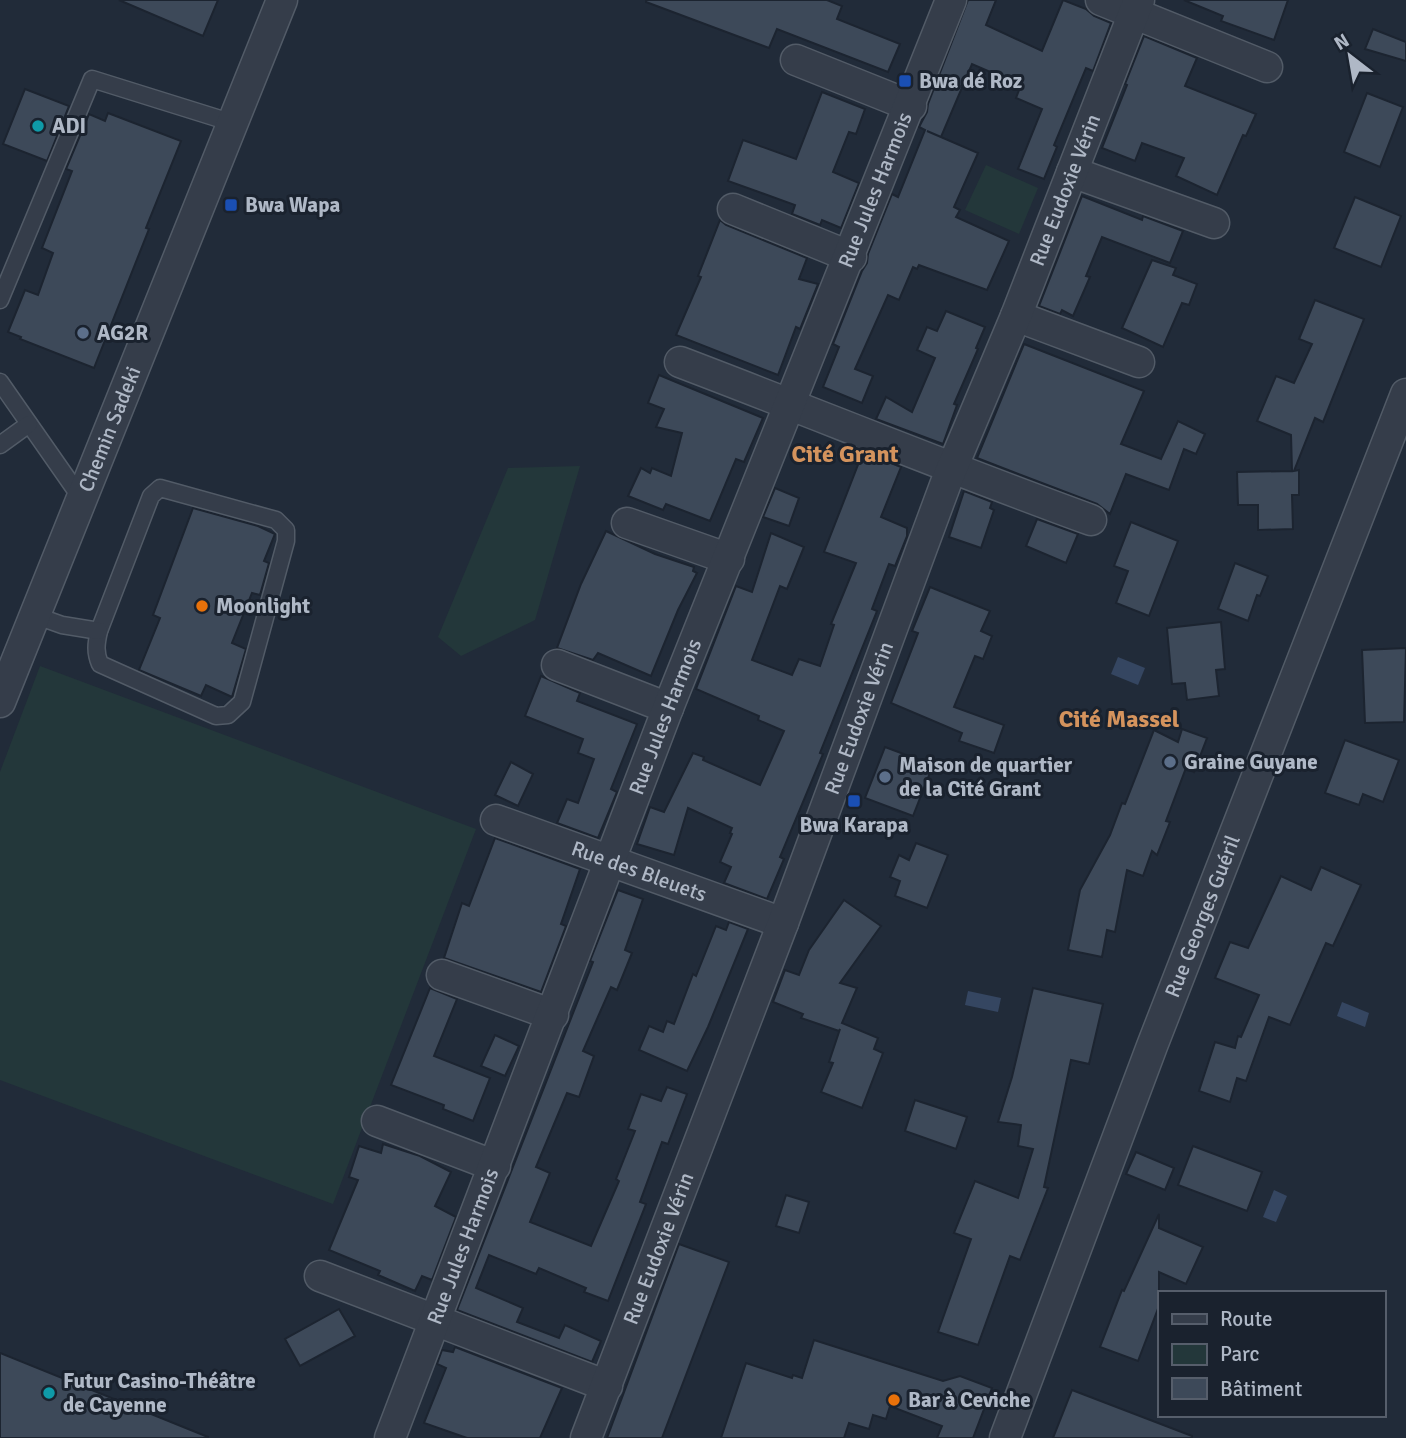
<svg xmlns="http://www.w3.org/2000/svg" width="1406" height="1438" font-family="Signika,sans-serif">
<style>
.green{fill:#23373a}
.water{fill:#354661}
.building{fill:#3d4959;stroke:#1c2430;stroke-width:2}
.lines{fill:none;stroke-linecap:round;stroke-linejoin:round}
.service-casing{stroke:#525b67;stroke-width:19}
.minor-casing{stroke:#525b67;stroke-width:33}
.service{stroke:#353d4a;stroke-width:16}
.minor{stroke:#353d4a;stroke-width:30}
.transit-dot{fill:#1a4fb4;stroke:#1a222e;stroke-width:2.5}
.culture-dot{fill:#0f9aa8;stroke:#1a222e;stroke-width:2.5}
.service-dot{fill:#5c6f8a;stroke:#1a222e;stroke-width:2.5}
.food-dot{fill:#e8710a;stroke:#1a222e;stroke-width:2.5}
.labels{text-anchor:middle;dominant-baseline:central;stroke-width:6;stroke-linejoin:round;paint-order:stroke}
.poi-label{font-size:21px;font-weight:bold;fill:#afb8c6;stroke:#1a222e;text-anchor:start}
.street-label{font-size:21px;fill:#afb8c6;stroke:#1a222e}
.quarter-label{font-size:24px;font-weight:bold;fill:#d4935d;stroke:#1a222e}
</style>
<rect width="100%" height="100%" fill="#212b39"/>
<!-- green -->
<g class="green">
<polygon points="986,165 1038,188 1019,234 965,210"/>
<polygon points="580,466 535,620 461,656 438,637 508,468"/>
<polygon points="40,666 476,829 333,1204 0,1080 0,772"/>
</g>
<!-- water -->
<g class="water">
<polygon points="1118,657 1145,668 1138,685 1111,674"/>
<polygon points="968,991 1001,998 998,1012 965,1005"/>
<polygon points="1342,1002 1369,1013 1365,1027 1337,1016"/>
<polygon points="1274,1190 1287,1196 1276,1222 1263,1217"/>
</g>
<!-- building -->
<g class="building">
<polygon points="119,0 218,0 203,36"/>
<polygon points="646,0 827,0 842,6 837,19 900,44 888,72 777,29 769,48 646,2"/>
<polygon points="968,0 996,0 986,25 1042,51 1063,0 1086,9 1094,16 1111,23 1093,71 1086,68 1054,145 1057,147 1044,179 1018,169 1042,109 1016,98 1021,85 972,64 941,137 927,131 978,153 954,207 960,210 956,217 1009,241 987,290 919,265 917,269 913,267 899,300 888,295 855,369 873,376 862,403 823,387 839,347 833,344 862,271 867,263 868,254 892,194 898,197 925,130 919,127 927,112 928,104"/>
<polygon points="1184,0 1288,0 1274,40 1221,21 1223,16"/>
<polygon points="1373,29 1406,42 1406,61 1365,49"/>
<polygon points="1144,36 1197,58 1185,86 1256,114 1246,136 1243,135 1217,195 1176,176 1184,158 1142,143 1135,161 1102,148 1127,85 1125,84"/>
<polygon points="25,89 69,106 47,161 3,144"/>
<polygon points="822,92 865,109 856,134 849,132 833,172 859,183 841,228 822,220 820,225 792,214 795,205 728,181 743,140 796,159"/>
<polygon points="1367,93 1403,107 1380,167 1344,152"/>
<polygon points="108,113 181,141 146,228 149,229 94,368 20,339 21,337 8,332 25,290 38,295 53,253 42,248 72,171 66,169 89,114 105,121"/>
<polygon points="1082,196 1142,220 1143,216 1183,231 1170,263 1102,237 1086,276 1090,277 1073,316 1062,310 1060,314 1039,306"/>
<polygon points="1355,197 1401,216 1381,267 1334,248"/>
<polygon points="720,220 726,225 807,258 799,279 818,284 800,329 796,327 778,375 676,335 701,277 698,276"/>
<polygon points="1152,260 1176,268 1173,275 1197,284 1189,305 1182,303 1163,347 1122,328"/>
<polygon points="1315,300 1364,319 1323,422 1315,418 1294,471 1299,470 1299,495 1292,495 1293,529 1258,530 1258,505 1238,505 1237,472 1292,471 1291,435 1257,421 1276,376 1294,383 1312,344 1299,339"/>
<polygon points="946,311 985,327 976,348 978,349 954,404 957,405 943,444 876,419 886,397 912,412 935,358 917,350 927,327 937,331"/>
<polygon points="1024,344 1144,391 1121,444 1161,459 1178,421 1205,434 1196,454 1184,449 1169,490 1126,474 1110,514 1097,504 977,458"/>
<polygon points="659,375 763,418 744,462 736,459 710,521 666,504 663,510 628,496 641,468 650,473 652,468 671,476 682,433 656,427 664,409 648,403"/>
<polygon points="863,452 901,467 881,517 907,528 907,536 895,566 889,564 872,609 877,611 820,753 823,754 780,857 784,859 767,899 724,883 731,867 720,862 732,834 730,833 732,828 688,808 674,855 637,844 650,807 664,812 693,753 704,757 703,760 760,785 784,731 758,720 759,716 696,689 736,586 752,592 771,533 804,547 787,589 780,586 752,660 792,675 799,659 820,666 834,625 831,624 856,563 824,552"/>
<polygon points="775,488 799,498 789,526 763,517"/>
<polygon points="964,491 992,502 990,508 994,510 981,548 949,537"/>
<polygon points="193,508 258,526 275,534 264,561 269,563 260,595 252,593 232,643 246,649 232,697 206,685 201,696 139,670 160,618 153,615"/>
<polygon points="1037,519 1078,534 1066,563 1026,546"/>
<polygon points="1131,522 1178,541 1149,616 1116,603 1128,571 1114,566"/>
<polygon points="606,531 655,554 694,567 693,571 697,573 678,610 651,676 598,653 593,660 557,648 581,584"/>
<polygon points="1235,563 1268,576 1260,596 1257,595 1248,621 1218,609"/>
<polygon points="930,587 990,611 981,631 992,636 983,659 975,656 954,707 1004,725 994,753 959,741 962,733 891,703 918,633 912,631"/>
<polygon points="1221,622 1225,669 1216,670 1219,696 1187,700 1185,683 1172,684 1167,628"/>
<polygon points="1406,648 1404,722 1365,723 1362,650"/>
<polygon points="541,676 580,693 577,701 637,724 611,789 617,792 598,838 557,823 567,799 578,803 594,759 578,753 583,739 525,716"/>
<polygon points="1182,729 1207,738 1194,772 1186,768 1166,821 1170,822 1157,855 1152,851 1143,876 1127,870 1115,932 1107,930 1102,957 1068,950 1080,890 1110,835 1122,803 1125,804 1154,730 1178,742"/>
<polygon points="1345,740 1399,760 1383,802 1363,794 1359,805 1325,793"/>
<polygon points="885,747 933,765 913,816 865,798"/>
<polygon points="511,762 533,774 518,806 495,795"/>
<polygon points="495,838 580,869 561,924 566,926 541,992 444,958 462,903 469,906"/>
<polygon points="916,843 948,855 927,908 895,896 900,881 890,877 899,855 909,860"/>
<polygon points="1321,867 1361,885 1333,946 1326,943 1290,1025 1269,1017 1246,1081 1237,1078 1230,1102 1199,1091 1215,1042 1235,1048 1238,1036 1241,1037 1259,995 1215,978 1230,942 1248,948 1281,876 1311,890"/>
<polygon points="618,890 643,899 625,950 632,953 617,990 611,987 583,1051 594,1056 579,1097 567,1093 536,1167 550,1173 530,1222 591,1246 619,1181 616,1179 635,1131 628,1129 641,1094 661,1101 667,1087 687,1094 668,1144 662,1142 640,1202 646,1204 608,1301 584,1292 586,1288 539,1268 536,1274 489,1255 476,1288 523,1308 517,1322 559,1338 565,1325 601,1341 592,1362 457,1310 593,962 590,961"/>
<polygon points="844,900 881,926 840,983 857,988 842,1023 878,1038 874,1049 883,1053 862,1108 821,1092 833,1063 829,1062 840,1029 839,1031 801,1018 803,1014 773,1002 785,970 799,975 809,950"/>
<polygon points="729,922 748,929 708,1027 687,1071 639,1050 649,1026 663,1032 667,1021 674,1024 693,974 696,976 716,926 726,930"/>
<polygon points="430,988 457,999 434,1056 490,1078 473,1121 443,1109 444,1105 391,1085"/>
<polygon points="1033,988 1103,1004 1089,1064 1071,1060 1044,1187 1048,1188 1020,1260 1010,1256 978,1345 938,1332 971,1239 954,1233 975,1181 1018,1198 1033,1149 1018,1146 1021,1125 998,1122 1012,1077"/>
<polygon points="495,1035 519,1046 505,1076 481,1066"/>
<polygon points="915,1100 967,1117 956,1149 905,1131"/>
<polygon points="383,1144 420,1156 451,1172 435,1206 456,1217 432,1280 422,1276 415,1291 378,1275 380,1271 329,1250 358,1180 349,1177 359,1146 381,1153"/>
<polygon points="1193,1146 1262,1172 1247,1211 1178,1185"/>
<polygon points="1136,1152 1174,1168 1165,1190 1126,1174"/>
<polygon points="786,1195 809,1202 799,1233 776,1226"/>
<polygon points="1159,1214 1159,1228 1203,1247 1186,1284 1159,1272 1159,1306 1138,1361 1100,1347 1122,1290 1124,1291"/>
<polygon points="679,1244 729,1262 710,1312 662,1438 607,1438"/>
<polygon points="339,1309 355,1336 300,1366 285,1339"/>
<polygon points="814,1340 943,1381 960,1376 992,1388 973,1438 937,1438 942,1426 890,1406 886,1419 873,1415 869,1429 849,1423 844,1438 721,1438 746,1363 792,1378 793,1375 802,1378"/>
<polygon points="455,1347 562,1388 540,1438 467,1438 424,1423 446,1368 437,1364 442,1350 453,1352"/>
<polygon points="0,1353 208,1437 208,1438 0,1438"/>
<polygon points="1072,1390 1192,1436 1192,1438 1053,1438"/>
</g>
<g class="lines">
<defs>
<g id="service">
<polyline points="0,300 92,79 233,123"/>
<polyline points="0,382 81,498"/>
<polyline points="0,445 29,424"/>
<path d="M160,488L276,520L286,530V541L242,702L228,715L216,716L100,664C95,652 96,644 99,631L151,496Z"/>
<polyline points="34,615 62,625 99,631"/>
</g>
<g id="minor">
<polyline points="1101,0 1267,67"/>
<polyline points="796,60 911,106"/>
<polyline points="1072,172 1214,223"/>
<polyline points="733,209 851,257"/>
<polyline points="1016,316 1139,362"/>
<path d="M680,362C817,414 953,470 1091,520"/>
<polyline points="627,523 729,559"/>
<polyline points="557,665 668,708"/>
<path id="s1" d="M0,702L282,0"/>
<path id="s2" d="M496,820L783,923"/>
<polyline points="442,975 553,1015"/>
<polyline points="377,1121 495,1166"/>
<polyline points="320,1276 607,1386"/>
<path id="s3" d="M390,1438L668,708L951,0"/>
<path id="s4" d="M586,1438L783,923L947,480L1016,316L1139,0"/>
<path id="s5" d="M1005,1438L1152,1046L1406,394"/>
</g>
</defs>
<!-- service casing -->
<use href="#service" class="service-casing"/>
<!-- minor casing -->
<use href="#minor" class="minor-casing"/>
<!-- service -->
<use href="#service" class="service"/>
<!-- minor -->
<use href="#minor" class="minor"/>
</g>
<!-- markers -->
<g class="transit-dot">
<rect x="898" y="74" width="14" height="14" rx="3.5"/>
<rect x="224" y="198" width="14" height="14" rx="3.5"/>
<rect x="847" y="794" width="14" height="14" rx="3.5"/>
</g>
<g class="culture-dot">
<circle cx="38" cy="126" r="7"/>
<circle cx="49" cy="1393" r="7"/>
</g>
<g class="service-dot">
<circle cx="83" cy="333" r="7"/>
<circle cx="1170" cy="762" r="7"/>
<circle cx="885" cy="777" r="7"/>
</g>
<g class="food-dot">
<circle cx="202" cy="606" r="7"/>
<circle cx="894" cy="1400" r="7"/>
</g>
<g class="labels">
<!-- poi labels -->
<g class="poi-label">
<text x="919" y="81">Bwa dé Roz</text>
<text x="52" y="126">ADI</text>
<text x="245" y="205">Bwa Wapa</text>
<text x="97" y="333">AG2R</text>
<text x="216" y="606">Moonlight</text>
<text x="1184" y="762">Graine Guyane</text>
<text x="899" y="765">Maison de quartier<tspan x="899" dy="24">de la Cité Grant</tspan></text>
<text x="854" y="825" text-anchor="middle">Bwa Karapa</text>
<text x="63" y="1381">Futur Casino-Théâtre<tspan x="63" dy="24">de Cayenne</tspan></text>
<text x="908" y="1400">Bar à Ceviche</text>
</g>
<!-- street labels -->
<g class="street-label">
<text stroke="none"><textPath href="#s4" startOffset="1337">Rue Eudoxie Vérin</textPath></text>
<text stroke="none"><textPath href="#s3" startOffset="1339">Rue Jules Harmois</textPath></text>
<text stroke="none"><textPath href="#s1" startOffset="294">Chemin Sadeki</textPath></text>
<text stroke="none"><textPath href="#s3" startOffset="772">Rue Jules Harmois</textPath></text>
<text stroke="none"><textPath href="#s4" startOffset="770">Rue Eudoxie Vérin</textPath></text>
<text stroke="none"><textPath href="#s2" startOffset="152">Rue des Bleuets</textPath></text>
<text stroke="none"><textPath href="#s5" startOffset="558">Rue Georges Guéril</textPath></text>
<text stroke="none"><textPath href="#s3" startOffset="205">Rue Jules Harmois</textPath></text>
<text stroke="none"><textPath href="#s4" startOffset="203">Rue Eudoxie Vérin</textPath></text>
</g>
<!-- quarter labels -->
<g class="quarter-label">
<text x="845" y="454">Cité Grant</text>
<text x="1119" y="719">Cité Massel</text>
</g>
</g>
<!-- legend -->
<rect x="1158" y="1291" width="228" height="126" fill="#1a222e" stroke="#565e6b" stroke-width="2"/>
<rect x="1172" y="1314" width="35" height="10" fill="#353d4a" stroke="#565e6b" stroke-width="2"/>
<text x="1220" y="1326" font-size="21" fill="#afb8c6">Route</text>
<rect x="1172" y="1344" width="35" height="21" fill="#23373a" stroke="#565e6b" stroke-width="2"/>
<text x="1220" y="1361" font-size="21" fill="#afb8c6">Parc</text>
<rect x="1172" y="1378" width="35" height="21" fill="#3d4959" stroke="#565e6b" stroke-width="2"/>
<text x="1220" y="1396" font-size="21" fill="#afb8c6">Bâtiment</text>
<!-- north arrow -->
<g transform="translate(1350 56) rotate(329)" stroke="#1a222e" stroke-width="5" paint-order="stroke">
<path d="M0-5L12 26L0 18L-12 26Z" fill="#afb8c6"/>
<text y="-10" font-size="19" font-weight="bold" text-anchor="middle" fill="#afb8c6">N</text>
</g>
</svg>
